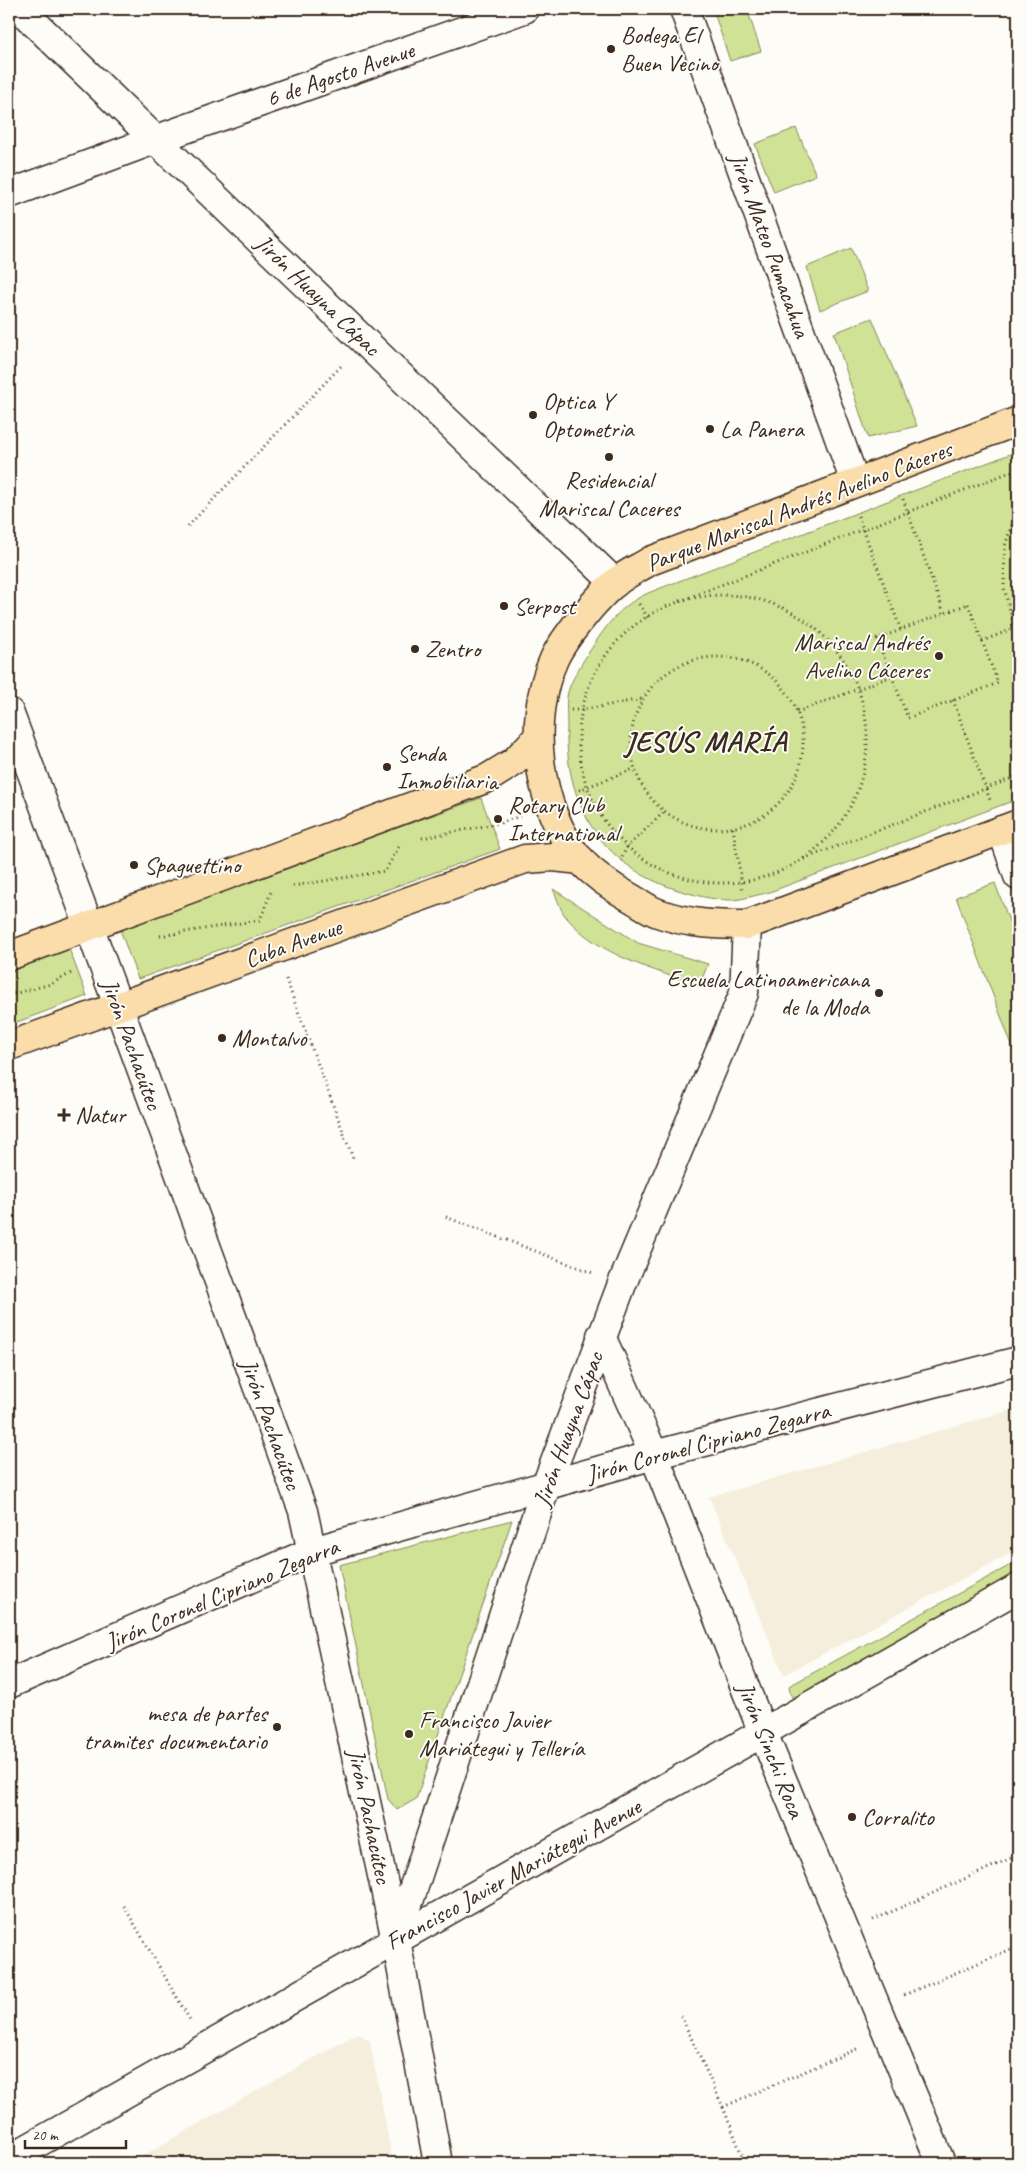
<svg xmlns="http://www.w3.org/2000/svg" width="1027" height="2172" font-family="Caveat,sans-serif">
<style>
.built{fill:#f6eedc}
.green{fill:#d0e296;stroke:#86865a}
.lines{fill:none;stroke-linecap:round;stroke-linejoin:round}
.minor-casing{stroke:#3b2a1e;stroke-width:31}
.major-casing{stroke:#3b2a1e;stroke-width:31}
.path{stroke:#3b2a1e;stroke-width:3;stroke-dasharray:1 4;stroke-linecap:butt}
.minor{stroke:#fdfcf7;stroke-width:28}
.major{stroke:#fbddab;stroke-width:28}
.poi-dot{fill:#3b2a1e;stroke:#fdfcf7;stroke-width:2}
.labels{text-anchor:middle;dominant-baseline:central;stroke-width:4;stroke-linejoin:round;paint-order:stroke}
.poi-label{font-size:24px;fill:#3b2a1e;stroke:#fdfcf7;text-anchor:start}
.street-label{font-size:24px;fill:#3b2a1e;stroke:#fdfcf7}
.district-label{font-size:29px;font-weight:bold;letter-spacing:1px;fill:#3b2a1e;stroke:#fdfcf7}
</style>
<rect width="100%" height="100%" fill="#fdfcf7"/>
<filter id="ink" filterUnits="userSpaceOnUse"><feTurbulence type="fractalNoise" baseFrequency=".02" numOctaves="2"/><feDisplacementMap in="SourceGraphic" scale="10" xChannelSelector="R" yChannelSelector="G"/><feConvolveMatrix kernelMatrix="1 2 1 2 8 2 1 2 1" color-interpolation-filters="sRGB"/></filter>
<g filter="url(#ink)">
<!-- built -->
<g class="built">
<polygon points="1018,1408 1018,1549 784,1675 709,1497"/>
<polygon points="358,2033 370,2041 393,2163 130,2163"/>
</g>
<!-- green -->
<g class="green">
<polygon points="713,9 747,9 761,51 730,61"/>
<polygon points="796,128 816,175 774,192 755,144"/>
<polygon points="851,248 868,291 820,310 807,267"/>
<polygon points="872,318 917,426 868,438 834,333"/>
<path d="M1018,451V799L767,893C755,895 742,900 730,900C713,900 694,895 678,890C600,866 564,802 567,724C567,715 566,706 567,697C569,681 586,657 595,643C611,619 625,602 653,591Z"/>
<polygon points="481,798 500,849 138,979 119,927"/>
<polygon points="995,883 1018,945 1017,1059 956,897"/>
<path d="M553,889L638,943L708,964L699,986C653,969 599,956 566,917C560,910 557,897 553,889Z"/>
<polygon points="68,946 87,996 9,1025 9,967"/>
<polygon points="512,1520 416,1799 397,1810 388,1799 339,1565"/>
<polygon points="1018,1561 1018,1588 799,1712 790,1693 789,1686"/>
</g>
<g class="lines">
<defs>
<g id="minor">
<polyline points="20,9 615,583"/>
<polyline points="684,9 855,482"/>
<polyline points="9,194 157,139 524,9"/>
<polyline points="9,712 89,926 303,1511 396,1940 438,2163"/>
<polyline points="1002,830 1018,876"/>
<polyline points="601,1336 654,1455 763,1733 941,2163"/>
<polyline points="9,1684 313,1551 654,1455 1018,1361"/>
<polyline points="397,1938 546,1486 622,1284 744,993 747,925"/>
<polyline points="9,2159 1018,1588"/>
</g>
<g id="major">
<path d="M1018,421L650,561C639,568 625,574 615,583C597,597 563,639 554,659C526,720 537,809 580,860C595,876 613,888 631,898C640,903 649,910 658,913C688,924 716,925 747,925L1018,824"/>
<polyline points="9,956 488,778 514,762 538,737"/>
<polyline points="9,1046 525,859 553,857 581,860"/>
</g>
</defs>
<!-- minor casing -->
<use href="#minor" class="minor-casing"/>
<!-- major casing -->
<use href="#major" class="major-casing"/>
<!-- path -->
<g class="path">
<polyline points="903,499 944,613"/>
<polyline points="1018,506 1005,546 1004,588 1015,629 1018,634"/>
<polyline points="858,516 901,630"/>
<polyline points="188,526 343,364"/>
<circle cx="723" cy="739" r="144"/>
<polyline points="680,601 1018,469"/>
<polyline points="639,604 648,618"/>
<polygon points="968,604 998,683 908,718 877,639"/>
<polyline points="982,641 1018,627"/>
<circle cx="717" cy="743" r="86"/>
<polyline points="953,700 990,800"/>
<polyline points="571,710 581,710 642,699"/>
<polyline points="797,712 892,676"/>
<polyline points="579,790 634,769"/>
<polyline points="733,828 743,892"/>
<polyline points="422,838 500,823 520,816"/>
<polyline points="622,857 627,847 664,812"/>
<polyline points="804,859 1018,776"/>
<polyline points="293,886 385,871 400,845"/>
<polyline points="160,936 260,920 271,892"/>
<polyline points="286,979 354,1161"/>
<polyline points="9,995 51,984 73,972"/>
<polyline points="446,1217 593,1273"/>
<polyline points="124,1906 190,2020"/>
<polyline points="873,1920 1018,1855"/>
<polyline points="904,1995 1018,1946"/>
<polyline points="681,2016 723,2107 859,2048"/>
<polyline points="723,2107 745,2163"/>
</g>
<!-- minor -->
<use href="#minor" class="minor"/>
<!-- major -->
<use href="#major" class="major"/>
</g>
</g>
<!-- markers -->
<g class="poi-dot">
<circle cx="611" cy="49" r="5"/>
<circle cx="533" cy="415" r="5"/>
<circle cx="710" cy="429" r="5"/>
<circle cx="609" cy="457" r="5"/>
<circle cx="504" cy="606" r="5"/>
<circle cx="415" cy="649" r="5"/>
<circle cx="939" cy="656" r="5"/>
<circle cx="387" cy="767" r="5"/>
<circle cx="498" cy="819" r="5"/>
<circle cx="134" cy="865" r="5"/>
<circle cx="879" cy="993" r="5"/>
<circle cx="222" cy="1038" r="5"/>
<path d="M61.5 1107.5h5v5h5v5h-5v5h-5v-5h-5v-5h5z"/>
<circle cx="277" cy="1727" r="5"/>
<circle cx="409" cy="1734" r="5"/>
<circle cx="852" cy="1817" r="5"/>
</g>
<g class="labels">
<!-- poi labels -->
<g class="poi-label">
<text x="621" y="35">Bodega El<tspan x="621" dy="28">Buen Vecino</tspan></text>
<text x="543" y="401">Optica Y<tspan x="543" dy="28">Optometria</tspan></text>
<text x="720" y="429">La Panera</text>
<text x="609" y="480" text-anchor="middle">Residencial<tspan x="609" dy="28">Mariscal Caceres</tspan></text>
<text x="514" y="606">Serpost</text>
<text x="929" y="642" text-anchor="end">Mariscal Andrés<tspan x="929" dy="28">Avelino Cáceres</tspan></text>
<text x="425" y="649">Zentro</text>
<text x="397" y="753">Senda<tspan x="397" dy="28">Inmobiliaria</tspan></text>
<text x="508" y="805">Rotary Club<tspan x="508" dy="28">International</tspan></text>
<text x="144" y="865">Spaguettino</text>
<text x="869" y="979" text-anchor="end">Escuela Latinoamericana<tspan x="869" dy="28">de la Moda</tspan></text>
<text x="232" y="1038">Montalvo</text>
<text x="75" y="1115">Natur</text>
<text x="267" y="1713" text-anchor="end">mesa de partes<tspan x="267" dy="28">tramites documentario</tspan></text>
<text x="419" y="1720">Francisco Javier<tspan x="419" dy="28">Mariátegui y Tellería</tspan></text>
<text x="862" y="1817">Corralito</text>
</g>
<!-- street labels -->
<g class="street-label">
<text transform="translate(340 74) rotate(-19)">6 de Agosto Avenue</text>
<text transform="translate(770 245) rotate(70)">Jirón Mateo Pumacahua</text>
<text transform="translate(318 295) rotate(44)">Jirón Huayna Cápac</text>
<text transform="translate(799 506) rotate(-21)">Parque Mariscal Andrés Avelino Cáceres</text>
<text transform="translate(293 943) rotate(-20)">Cuba Avenue</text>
<text transform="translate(132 1044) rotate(70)">Jirón Pachacútec</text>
<text transform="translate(271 1424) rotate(70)">Jirón Pachacútec</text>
<text transform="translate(568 1429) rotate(-70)">Jirón Huayna Cápac</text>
<text transform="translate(708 1442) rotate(-15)">Jirón Coronel Cipriano Zegarra</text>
<text transform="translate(222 1594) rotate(-23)">Jirón Coronel Cipriano Zegarra</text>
<text transform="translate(771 1750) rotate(68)">Jirón Sinchi Roca</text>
<text transform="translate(370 1816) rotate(78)">Jirón Pachacútec</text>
<text transform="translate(513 1874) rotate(-29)">Francisco Javier Mariátegui Avenue</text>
</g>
<!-- district labels -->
<g class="district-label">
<text x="706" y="741">JESÚS MARÍA</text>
</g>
</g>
<!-- margin -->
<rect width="1027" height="2172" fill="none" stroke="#fdfcf7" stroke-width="30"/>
<rect x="15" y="15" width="997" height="2142" fill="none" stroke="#3b2a1e" stroke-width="2" filter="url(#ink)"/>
<!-- scale -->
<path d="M25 2140v8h101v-8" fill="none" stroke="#3b2a1e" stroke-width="2.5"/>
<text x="32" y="2140" font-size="15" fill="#3b2a1e" stroke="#fdfcf7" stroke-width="4" paint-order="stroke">20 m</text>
</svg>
